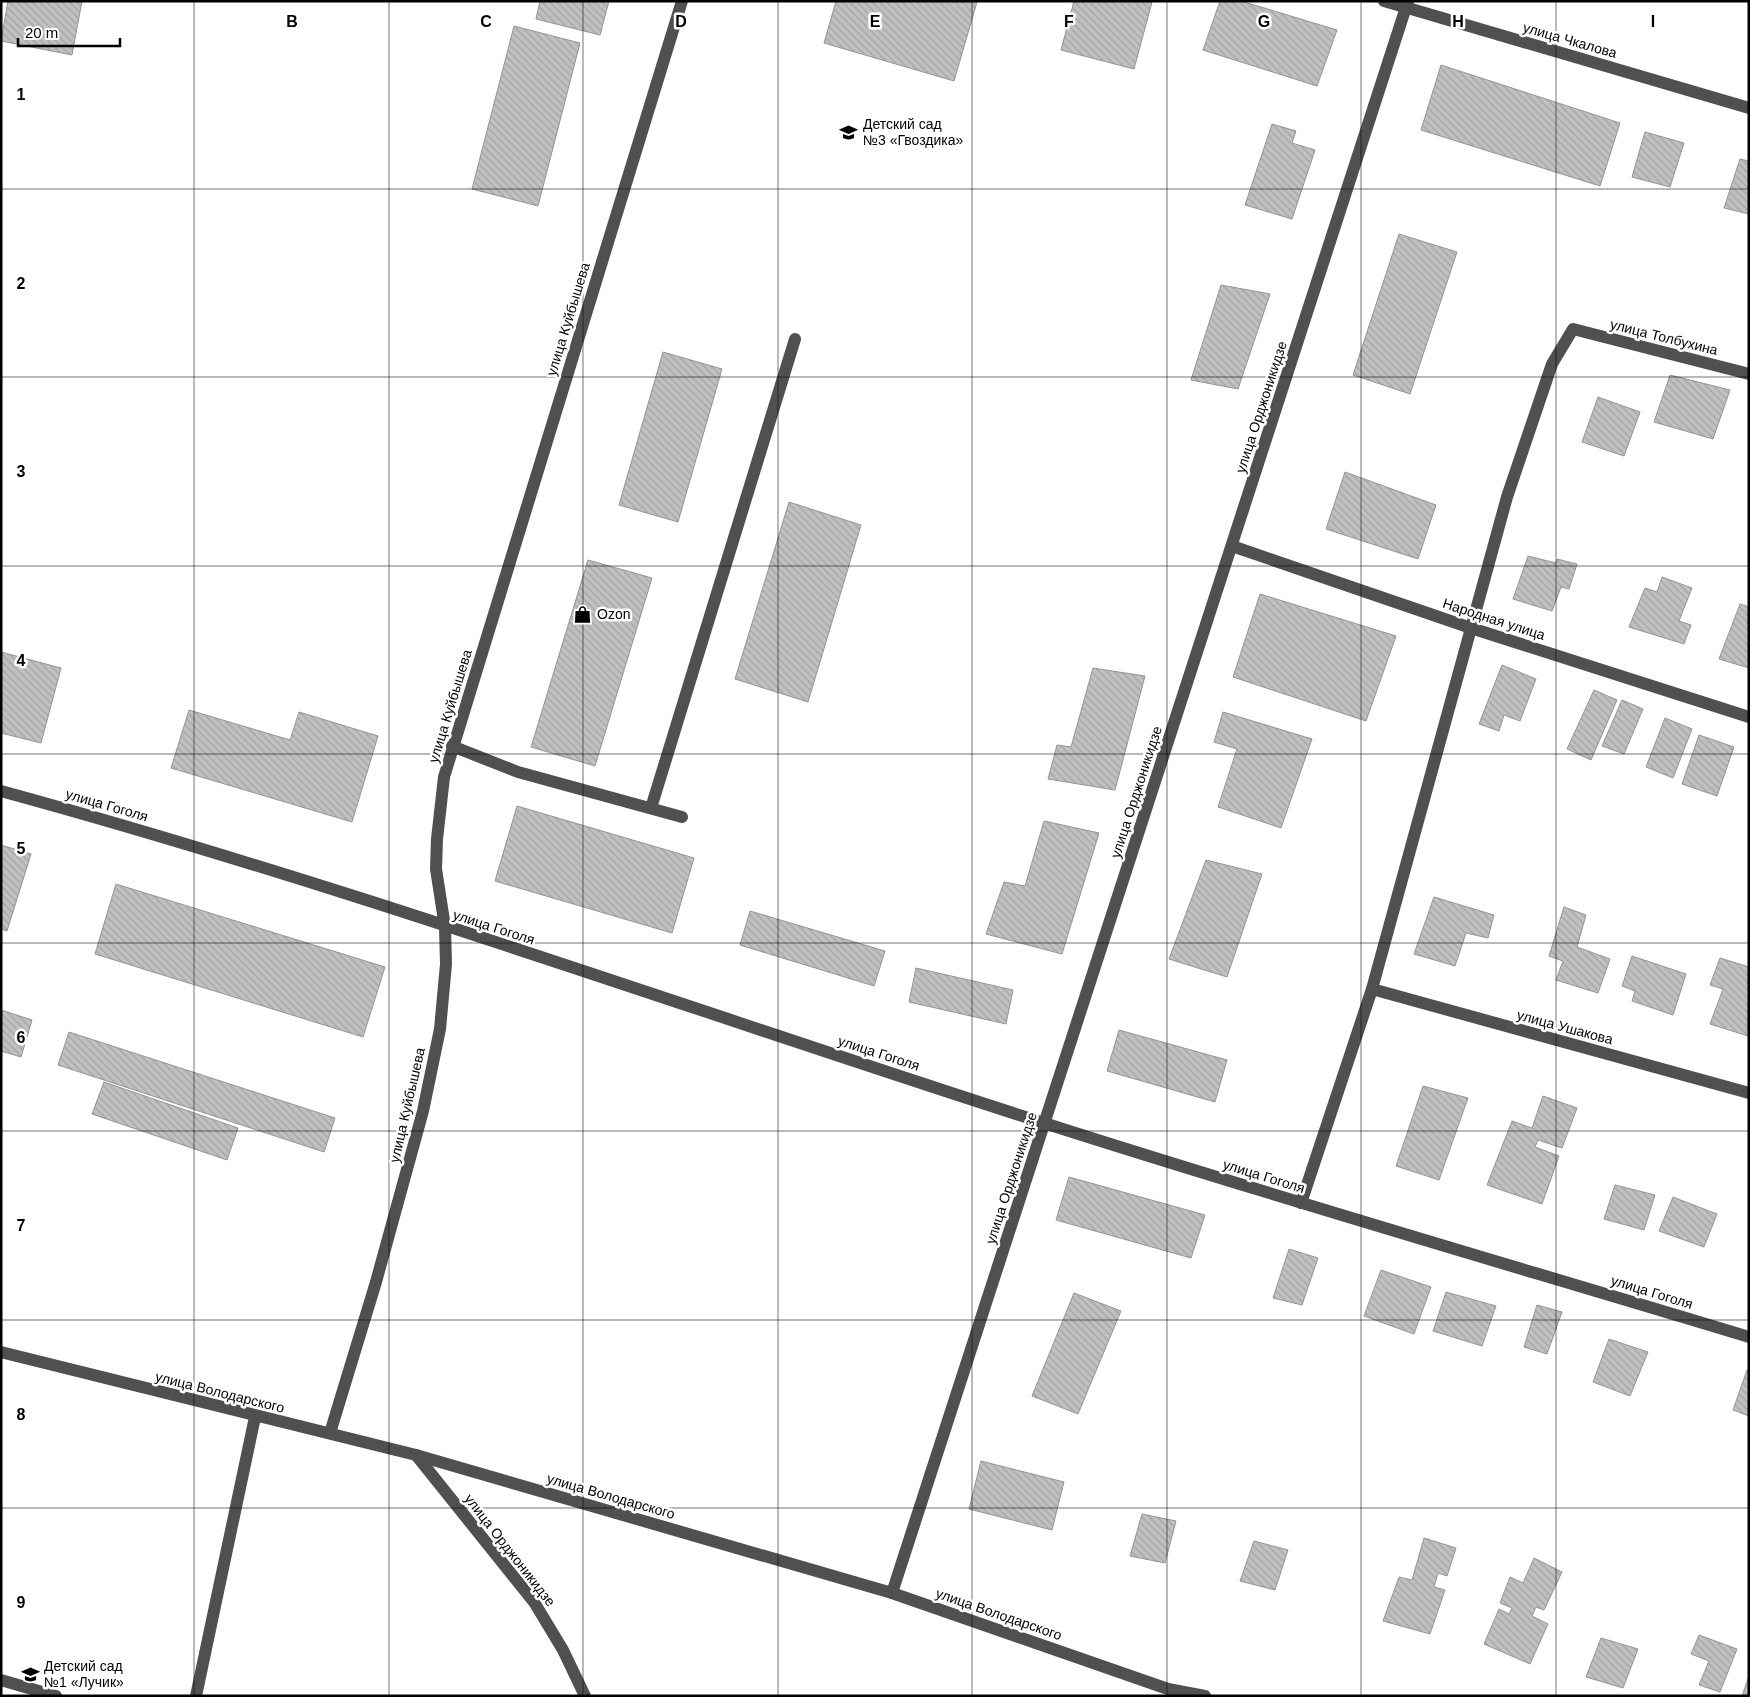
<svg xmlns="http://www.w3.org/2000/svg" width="1750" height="1697" font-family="Helvetica,sans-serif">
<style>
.building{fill:url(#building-back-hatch);stroke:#949494}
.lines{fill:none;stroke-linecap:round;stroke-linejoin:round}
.minor{stroke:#505050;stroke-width:12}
.grid{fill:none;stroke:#000;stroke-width:1;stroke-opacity:0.55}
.labels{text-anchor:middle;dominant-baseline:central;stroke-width:5;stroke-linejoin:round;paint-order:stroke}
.street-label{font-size:14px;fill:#000;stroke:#fff}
.poi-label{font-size:14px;fill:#000;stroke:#fff;text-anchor:start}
.grid-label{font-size:16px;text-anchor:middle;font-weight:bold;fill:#000;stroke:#fff;stroke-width:5;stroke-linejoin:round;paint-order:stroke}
</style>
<defs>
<pattern id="building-back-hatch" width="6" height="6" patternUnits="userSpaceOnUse" patternTransform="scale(1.25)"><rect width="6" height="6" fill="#c0c0c0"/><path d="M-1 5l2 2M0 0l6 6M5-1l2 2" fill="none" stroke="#a3a3a3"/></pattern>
</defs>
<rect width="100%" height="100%" fill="#fff"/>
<!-- building -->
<g class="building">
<polygon points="8,1 82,1 72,55 1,41"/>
<polygon points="540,1 609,1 600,35 536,19"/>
<polygon points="836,1 977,2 954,81 824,43"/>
<polygon points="1074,1 1152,2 1134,69 1061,50"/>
<polygon points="1220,1 1241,1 1337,30 1317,86 1203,50"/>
<polygon points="514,26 580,43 538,206 472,189"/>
<polygon points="1441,65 1620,123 1600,186 1421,130"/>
<polygon points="1272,124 1296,131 1292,143 1315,150 1292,219 1245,205"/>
<polygon points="1645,132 1684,143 1670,187 1632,177"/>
<polygon points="1740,159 1749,161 1749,214 1724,208"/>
<polygon points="1399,234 1457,252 1410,394 1353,375"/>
<polygon points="1221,285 1270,294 1238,389 1191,380"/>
<polygon points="663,352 722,369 678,522 619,505"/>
<polygon points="1670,375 1730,390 1713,439 1654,422"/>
<polygon points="1598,397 1640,412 1624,456 1582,442"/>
<polygon points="1345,472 1436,505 1418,559 1326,529"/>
<polygon points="789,502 861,525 808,702 735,679"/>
<polygon points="1528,556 1556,563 1557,559 1577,564 1569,589 1561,587 1552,611 1513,599"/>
<polygon points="588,560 652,578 595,766 531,747"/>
<polygon points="1662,577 1692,588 1679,621 1691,625 1684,644 1629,627 1645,588 1657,592"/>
<polygon points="1260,594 1396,636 1366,721 1233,677"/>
<polygon points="1740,604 1749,607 1749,668 1719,659"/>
<polygon points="1,652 61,668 41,743 1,733"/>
<polygon points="1502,665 1536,679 1520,721 1504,715 1499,731 1479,724"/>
<polygon points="1093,668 1145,676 1115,790 1048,779 1057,745 1071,747"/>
<polygon points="1594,690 1617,700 1591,760 1567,749"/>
<polygon points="1622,700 1643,709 1624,754 1602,746"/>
<polygon points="189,710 290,740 299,712 378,736 352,822 171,768"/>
<polygon points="1223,712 1312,739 1281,828 1218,807 1237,749 1214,742"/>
<polygon points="1665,718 1692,729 1673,778 1646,767"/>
<polygon points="1699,735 1734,747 1717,796 1682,784"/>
<polygon points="517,806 694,858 672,933 495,881"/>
<polygon points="1044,821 1099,833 1062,954 986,934 1004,882 1025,886"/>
<polygon points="1,845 31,854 7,931 1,929"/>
<polygon points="1206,860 1262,874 1227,977 1169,959"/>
<polygon points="116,884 385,967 363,1037 95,954"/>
<polygon points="1434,897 1494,915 1488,938 1466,933 1455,966 1414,954"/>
<polygon points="1564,907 1586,915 1577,947 1610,959 1598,993 1556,980 1563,961 1549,956"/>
<polygon points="750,911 885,951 874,986 740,945"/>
<polygon points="1632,956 1686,974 1673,1015 1632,1001 1635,991 1622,986"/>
<polygon points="1720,958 1749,967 1748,1036 1710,1024 1723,989 1710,985"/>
<polygon points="916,968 1013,990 1006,1024 909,1002"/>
<polygon points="1,1010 32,1020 21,1057 1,1051"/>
<polygon points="1119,1030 1227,1060 1215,1102 1107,1071"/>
<polygon points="69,1032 335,1118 324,1152 58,1065"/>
<polygon points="104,1082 238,1128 227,1160 92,1114"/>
<polygon points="1423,1086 1468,1098 1439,1180 1396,1166"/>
<polygon points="1543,1096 1577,1108 1562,1148 1538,1140 1535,1147 1559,1156 1542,1204 1487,1185 1512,1121 1532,1128"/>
<polygon points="1069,1177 1205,1215 1191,1258 1056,1220"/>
<polygon points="1615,1185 1655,1195 1644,1230 1604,1219"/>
<polygon points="1673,1197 1717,1214 1704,1247 1659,1231"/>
<polygon points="1289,1249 1318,1258 1302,1305 1273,1298"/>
<polygon points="1381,1270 1431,1287 1414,1334 1364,1316"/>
<polygon points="1446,1292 1496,1306 1482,1346 1433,1331"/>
<polygon points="1074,1293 1121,1311 1078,1414 1032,1396"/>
<polygon points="1537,1305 1562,1312 1547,1354 1524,1347"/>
<polygon points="1609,1339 1648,1352 1630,1396 1593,1382"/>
<polygon points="1747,1370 1749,1371 1749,1416 1733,1410"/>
<polygon points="981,1461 1064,1482 1052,1530 969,1509"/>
<polygon points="1142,1514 1176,1521 1165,1563 1130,1556"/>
<polygon points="1424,1538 1456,1548 1447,1576 1438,1573 1434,1587 1445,1590 1430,1634 1383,1621 1399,1577 1412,1580"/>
<polygon points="1254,1541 1288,1550 1275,1590 1240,1581"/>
<polygon points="1534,1558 1562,1572 1544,1610 1536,1607 1532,1616 1548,1624 1530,1664 1484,1644 1499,1609 1509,1614 1512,1608 1500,1603 1510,1577 1523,1583"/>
<polygon points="1699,1635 1737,1649 1720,1692 1699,1685 1709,1661 1691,1654"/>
<polygon points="1601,1638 1638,1649 1623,1688 1586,1677"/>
<polygon points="1749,1676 1749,1696 1742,1696"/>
</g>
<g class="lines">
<!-- minor -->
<g class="minor">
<polyline points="1384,1 1749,108"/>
<polyline points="1232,546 1471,628 1749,717"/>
<polyline points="452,746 518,772 682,817"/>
<path d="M1,791C353,887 697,1012 1044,1123C1278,1198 1514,1266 1749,1337"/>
<polyline points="651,808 795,339"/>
<polyline points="1372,989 1749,1093"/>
<polyline points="1301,1203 1372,989 1507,497 1552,364 1573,329 1749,374"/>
<polyline points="1,1352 416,1455 892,1593 1168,1689 1205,1696"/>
<polyline points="330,1433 376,1282 423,1111 440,1029 446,964 445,927 436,869 437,839 444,777 682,1"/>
<polyline points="416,1455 534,1602 563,1650 585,1696"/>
<polyline points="892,1593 1408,1"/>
<polyline points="1,1680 56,1696"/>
<polyline points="196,1696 255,1417"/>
</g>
</g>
<!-- grid -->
<path class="grid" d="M194,1V1696M389,1V1696M583,1V1696M778,1V1696M972,1V1696M1167,1V1696M1361,1V1696M1556,1V1696M1,189H1749M1,377H1749M1,566H1749M1,754H1749M1,943H1749M1,1131H1749M1,1320H1749M1,1508H1749"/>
<!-- icons -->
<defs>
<symbol id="school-bare" viewBox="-9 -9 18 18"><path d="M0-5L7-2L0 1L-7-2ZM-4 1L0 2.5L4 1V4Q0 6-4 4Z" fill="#000" stroke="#fff" stroke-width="2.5" paint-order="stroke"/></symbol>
<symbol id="shop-bare" viewBox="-9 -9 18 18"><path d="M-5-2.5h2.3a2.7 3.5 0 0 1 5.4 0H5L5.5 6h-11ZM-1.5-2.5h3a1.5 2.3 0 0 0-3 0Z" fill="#000" stroke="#fff" stroke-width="2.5" paint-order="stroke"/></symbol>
</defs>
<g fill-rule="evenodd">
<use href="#school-bare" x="836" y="120" width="25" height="25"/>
<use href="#shop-bare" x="570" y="602" width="25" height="25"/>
<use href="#school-bare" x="18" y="1662" width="25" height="25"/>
</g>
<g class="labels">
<!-- street labels -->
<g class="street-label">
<text transform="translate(1570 40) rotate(16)">улица Чкалова</text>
<text transform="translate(568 319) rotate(-73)">улица Куйбышева</text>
<text transform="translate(1664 337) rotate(14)">улица Толбухина</text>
<text transform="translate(1261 407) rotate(-72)">улица Орджоникидзе</text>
<text transform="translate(1494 619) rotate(18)">Народная улица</text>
<text transform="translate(450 706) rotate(-73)">улица Куйбышева</text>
<text transform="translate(1136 792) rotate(-72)">улица Орджоникидзе</text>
<text transform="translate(107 805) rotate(16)">улица Гоголя</text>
<text transform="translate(494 927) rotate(18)">улица Гоголя</text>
<text transform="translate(1565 1027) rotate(15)">улица Ушакова</text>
<text transform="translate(879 1053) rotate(18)">улица Гоголя</text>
<text transform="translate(407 1105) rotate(-77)">улица Куйбышева</text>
<text transform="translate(1264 1176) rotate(17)">улица Гоголя</text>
<text transform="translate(1011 1178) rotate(-72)">улица Орджоникидзе</text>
<text transform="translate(1652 1292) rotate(17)">улица Гоголя</text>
<text transform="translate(220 1392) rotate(14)">улица Володарского</text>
<text transform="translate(611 1496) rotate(16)">улица Володарского</text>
<text transform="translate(510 1550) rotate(52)">улица Орджоникидзе</text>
<text transform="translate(999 1614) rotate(19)">улица Володарского</text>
</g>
<!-- poi labels -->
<g class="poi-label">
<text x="863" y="124">Детский сад<tspan x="863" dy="16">№3 «Гвоздика»</tspan></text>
<text x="597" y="614">Ozon</text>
<text x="44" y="1666">Детский сад<tspan x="44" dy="16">№1 «Лучик»</tspan></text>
</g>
</g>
<g class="grid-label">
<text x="292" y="27">B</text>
<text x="486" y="27">C</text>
<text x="681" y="27">D</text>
<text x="875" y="27">E</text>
<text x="1069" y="27">F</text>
<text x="1264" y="27">G</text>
<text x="1458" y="27">H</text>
<text x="1653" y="27">I</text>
<text x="21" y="100">1</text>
<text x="21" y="289">2</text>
<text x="21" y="477">3</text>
<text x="21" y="666">4</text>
<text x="21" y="854">5</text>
<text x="21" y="1043">6</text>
<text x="21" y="1231">7</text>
<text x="21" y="1420">8</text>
<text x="21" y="1608">9</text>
</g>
<!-- border -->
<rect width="1750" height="1697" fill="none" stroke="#000000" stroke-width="5"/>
<!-- scale -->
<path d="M18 38v8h102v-8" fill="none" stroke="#000000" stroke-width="2.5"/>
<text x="25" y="38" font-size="15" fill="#000000" stroke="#ffffff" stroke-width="4" paint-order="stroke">20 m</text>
</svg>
